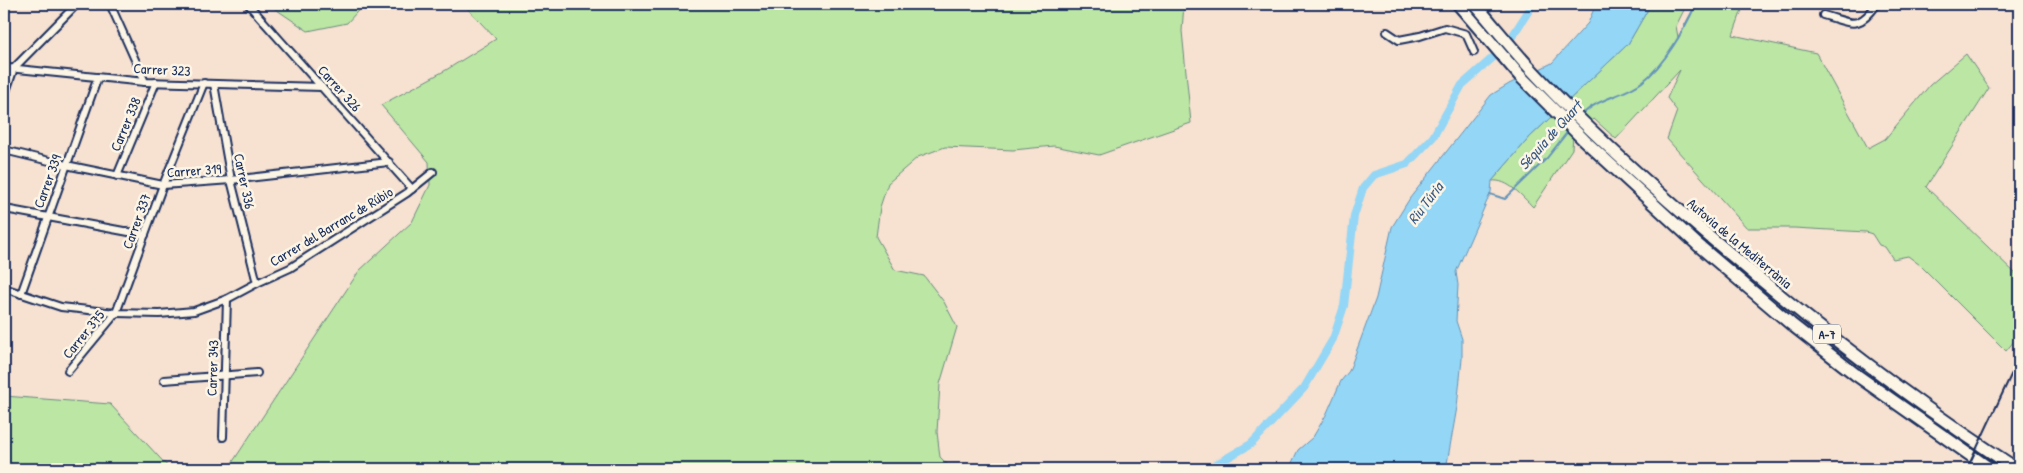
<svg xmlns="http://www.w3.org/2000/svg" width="2023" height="473" font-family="'Patrick Hand',sans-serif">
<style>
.green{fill:#bbe6a3;stroke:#6b8a80}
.water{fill:#94d6f5;stroke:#6493b9}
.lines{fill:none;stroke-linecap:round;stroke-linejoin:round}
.stream{stroke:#6493b9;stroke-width:2}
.canal{stroke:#94d6f5;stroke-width:8}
.street-casing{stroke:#1b2f5e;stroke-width:10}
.highway-casing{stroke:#1b2f5e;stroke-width:15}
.street{stroke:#fcf5e5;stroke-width:6}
.highway{stroke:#fcf5e5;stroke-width:11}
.rail{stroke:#1b2f5e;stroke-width:2}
.labels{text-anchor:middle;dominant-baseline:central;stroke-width:5;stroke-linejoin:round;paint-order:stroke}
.shield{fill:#fcf5e5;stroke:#5e6a86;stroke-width:1}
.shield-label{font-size:12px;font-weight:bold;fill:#1b2f5e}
.street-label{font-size:14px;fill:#1b2f5e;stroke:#fcf5e5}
.water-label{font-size:15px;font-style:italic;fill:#395984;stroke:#fcf5e5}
</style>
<rect width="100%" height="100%" fill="#f7e1d0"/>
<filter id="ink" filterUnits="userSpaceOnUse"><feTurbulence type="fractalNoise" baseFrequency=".02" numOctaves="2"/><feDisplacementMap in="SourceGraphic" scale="10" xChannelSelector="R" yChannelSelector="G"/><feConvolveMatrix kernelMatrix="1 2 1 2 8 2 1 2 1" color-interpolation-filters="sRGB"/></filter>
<g filter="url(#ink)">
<!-- green -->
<g class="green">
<polygon points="268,4 364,4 347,23 308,31"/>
<polygon points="463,4 1184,4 1182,31 1191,123 1099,155 1054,146 1013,150 945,147 918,157 888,183 880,207 876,237 895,270 924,276 944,302 957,327 940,384 937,432 940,457 952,469 228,469 359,271 412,222 430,185 429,162 381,105 446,70 496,39"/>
<path d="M1651,4H1687L1676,26L1678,37L1696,4H1744L1733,35L1816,53L1868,148L1885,139L1930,85L1966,54L1989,88L1926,187L2019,277V335L2006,351L1920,265L1908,256L1893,259L1885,247L1879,245L1872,234L1866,232L1794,228H1747L1667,139L1677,111L1667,98L1680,70L1616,139L1594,119L1573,135L1572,149L1533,207C1522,196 1508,179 1492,181L1530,137L1628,44Z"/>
<polygon points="4,396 110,404 170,469 4,469"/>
</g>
<!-- water -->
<polygon class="water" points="1596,4 1651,4 1628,44 1530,137 1492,181 1491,192 1456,272 1458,285 1456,321 1462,339 1462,359 1457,407 1446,469 1289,469 1298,450 1313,437 1326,415 1341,381 1349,371 1376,298 1392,227 1410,198 1491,95 1509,84 1552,63 1588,23"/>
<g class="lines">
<!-- stream -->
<g class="stream">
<path d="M1582,115C1599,97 1624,96 1642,82C1664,66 1685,28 1696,4"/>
<polyline points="1490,194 1505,199 1547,158 1569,130"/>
</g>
<!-- canal -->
<polyline class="canal" points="1208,469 1251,444 1304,388 1333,339 1344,306 1354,216 1363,188 1374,175 1407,164 1433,137 1462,85 1506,46 1533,4"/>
<defs>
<g id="street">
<polyline points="110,4 145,82"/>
<polyline points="248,4 412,189"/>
<path d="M1823,15C1852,23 1858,31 1877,4"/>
<polyline points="1387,32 1399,40 1420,36 1445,28 1466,34 1474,52"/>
<polyline points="4,64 8,68 145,82 322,87"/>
<polyline points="214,84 231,180 257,283"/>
<polyline points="4,97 14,68 77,4"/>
<polyline points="4,150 66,165 163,185 231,180 389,162"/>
<polyline points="117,176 156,82"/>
<polyline points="5,209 145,235"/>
<polyline points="4,288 61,307 116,313 159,314 194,311 227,299 257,283 290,268 407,193 433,172"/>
<polyline points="21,294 98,77"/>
<polyline points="68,371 116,313 163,185 204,83"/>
<polyline points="164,380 257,373"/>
<polyline points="223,437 227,299"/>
</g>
<g id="highway">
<polyline points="1458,4 1520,76 1584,140 1698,245 1791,324 1855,374 1990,469"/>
<path d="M1475,4C1493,25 1510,46 1529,67C1590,133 1659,194 1728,252C1820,330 1915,404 2017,469"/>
</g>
</defs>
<!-- street casing -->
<use href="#street" class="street-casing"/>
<!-- highway casing -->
<use href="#highway" class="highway-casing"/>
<!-- street -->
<use href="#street" class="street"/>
<!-- highway -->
<use href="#highway" class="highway"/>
<!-- rail -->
<polyline class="rail" points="1967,469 2019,358"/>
</g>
</g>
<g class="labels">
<!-- shield labels -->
<rect class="shield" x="1813" y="324.5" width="28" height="19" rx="4"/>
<g class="shield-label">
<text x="1827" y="334">A-7</text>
</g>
<!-- street labels -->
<g class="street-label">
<text transform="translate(162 69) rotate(3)">Carrer 323</text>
<text transform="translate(340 88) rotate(48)">Carrer 326</text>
<text transform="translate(125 124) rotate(-67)">Carrer 338</text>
<text transform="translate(194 170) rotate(-4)">Carrer 319</text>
<text transform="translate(47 181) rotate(-70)">Carrer 339</text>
<text transform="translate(245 181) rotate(78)">Carrer 336</text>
<text transform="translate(136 221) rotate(-70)">Carrer 337</text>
<text transform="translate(331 226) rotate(-31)">Carrer del Barranc de Rúbio</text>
<text transform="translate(1740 243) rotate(40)">Autovia de la Mediterrània</text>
<text transform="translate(83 334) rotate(-51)">Carrer 375</text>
<text transform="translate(212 368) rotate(-88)">Carrer 343</text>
</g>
<!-- water labels -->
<g class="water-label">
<text transform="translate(1550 135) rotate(-48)">Séquia de Quart</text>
<text transform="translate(1425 203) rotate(-53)">Riu Túria</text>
</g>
</g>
<!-- margin -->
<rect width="2023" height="473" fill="none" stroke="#fcf5e5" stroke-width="20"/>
<rect x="10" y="10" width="2003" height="453" fill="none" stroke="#1b2f5e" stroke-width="2" filter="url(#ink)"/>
</svg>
